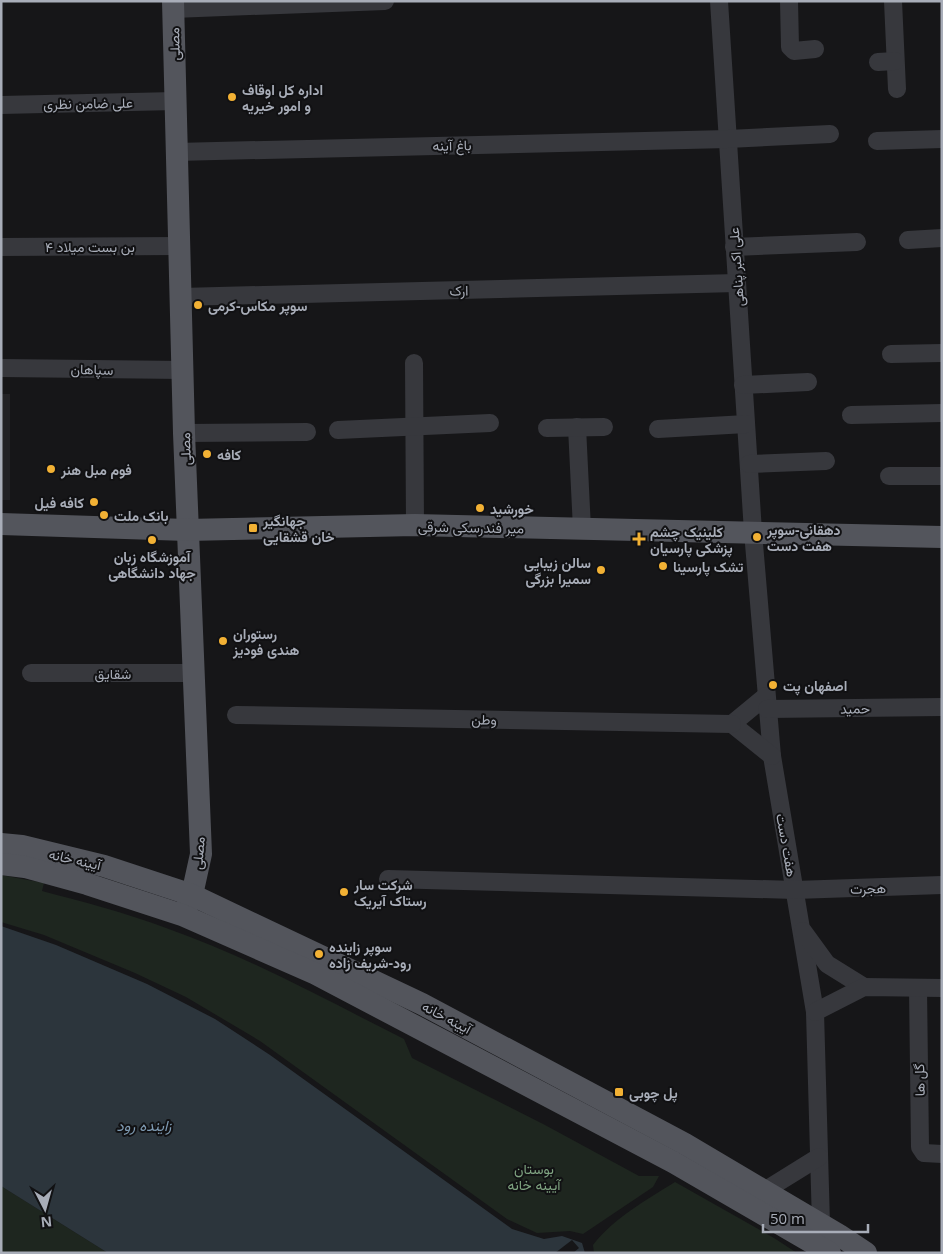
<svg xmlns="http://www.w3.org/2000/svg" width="943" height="1254" font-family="'Open Sans',Vazirmatn,sans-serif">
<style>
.built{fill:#222225}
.green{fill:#1e261f}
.water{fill:#2c353c}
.pier{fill:#161618}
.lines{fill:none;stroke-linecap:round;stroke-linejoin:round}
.minor{stroke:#37383d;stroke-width:18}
.major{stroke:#53555c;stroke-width:22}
.poi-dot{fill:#f2b134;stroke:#111113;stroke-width:2}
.labels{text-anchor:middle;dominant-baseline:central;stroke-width:4;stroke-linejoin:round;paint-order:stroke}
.street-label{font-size:14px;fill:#a8adb8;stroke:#111113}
.poi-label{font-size:14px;font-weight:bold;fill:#a8adb8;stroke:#111113;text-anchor:start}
.park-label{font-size:14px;fill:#7fa381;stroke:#111113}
.water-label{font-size:15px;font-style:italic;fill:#7f9bb3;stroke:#111113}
</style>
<rect width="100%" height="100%" fill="#161618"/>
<!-- built -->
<rect class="built" x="1" y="394" width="9" height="106"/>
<!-- green -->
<g class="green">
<path d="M1,875L44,883L42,891C84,902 126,913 166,928C249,957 326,1000 404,1039L412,1058L545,1125L639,1176H659L653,1187L583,1234L570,1231L537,1233L507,1219L260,1041L186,997L135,973L44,935L1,922Z"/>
<path d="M675,1182L774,1238L797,1253H594L593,1245C614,1218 646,1200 675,1182Z"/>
<polygon points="1,1186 108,1253 1,1253"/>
</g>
<!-- water -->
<polygon class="water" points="1,926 56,945 147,984 215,1019 270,1055 512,1229 544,1239 562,1236 582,1243 585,1253 108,1253 1,1186"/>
<!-- pier -->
<polygon class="pier" points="572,1240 579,1248 573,1253 555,1253"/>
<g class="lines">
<!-- minor -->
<g class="minor">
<polyline points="719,1 753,532 772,756 815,1012 821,1224"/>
<polyline points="789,1 790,47 794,51 815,49"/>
<polyline points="893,1 897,89"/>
<polyline points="173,9 385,1"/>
<polyline points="878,62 895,61"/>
<polyline points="1,105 175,101"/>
<polyline points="877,141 942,139"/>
<polyline points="176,152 728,139 830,134"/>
<polyline points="908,240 942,238"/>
<polyline points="1,247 179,246"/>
<polyline points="734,247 857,242"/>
<polyline points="181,297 737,283"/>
<polyline points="891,354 942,353"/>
<polyline points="414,363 415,525"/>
<polyline points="1,368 183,370"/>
<polyline points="743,385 808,382"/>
<polyline points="851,415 942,413"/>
<polyline points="577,427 582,529"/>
<polyline points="547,428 604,427"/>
<polyline points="658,429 746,424"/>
<polyline points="338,430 490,423"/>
<polyline points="184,433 307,432"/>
<polyline points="749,464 826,461"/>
<polyline points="889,476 942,476"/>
<polyline points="31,673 195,673"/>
<polyline points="766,696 732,724 772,756"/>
<polyline points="767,709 942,707"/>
<polyline points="236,715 732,724"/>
<polyline points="388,879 795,890 942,885"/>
<polyline points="803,931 827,964 864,987"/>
<polyline points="918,988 920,1147 924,1153 942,1154"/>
<polyline points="815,1012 864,987 942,988"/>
<polyline points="764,1191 819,1157"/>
</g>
<!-- major -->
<g class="major">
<polyline points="173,1 184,433 201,854 192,895 186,908"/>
<polyline points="1,524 187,530 415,525 942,537"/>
<polyline points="1,844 22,846 104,866 192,895 422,1004 685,1144 839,1235 866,1253"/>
<polyline points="1,864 25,867 87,884 182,915 316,974 673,1162 830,1253"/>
</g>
</g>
<!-- markers -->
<g class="poi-dot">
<circle cx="232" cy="97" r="5"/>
<circle cx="198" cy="305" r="5"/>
<circle cx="207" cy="454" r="5"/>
<circle cx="51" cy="469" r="5"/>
<circle cx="94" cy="502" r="5"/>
<circle cx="480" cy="508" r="5"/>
<circle cx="104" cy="515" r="5"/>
<rect x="248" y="523" width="10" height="10" rx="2.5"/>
<circle cx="757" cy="537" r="5"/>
<path d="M636.5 531.5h5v5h5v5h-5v5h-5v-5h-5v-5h5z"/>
<circle cx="152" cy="540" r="5"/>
<circle cx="663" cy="566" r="5"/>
<circle cx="601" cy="570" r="5"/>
<circle cx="223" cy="641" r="5"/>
<circle cx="773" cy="685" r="5"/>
<circle cx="344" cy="892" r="5"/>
<circle cx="319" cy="954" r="5"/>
<rect x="614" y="1087" width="10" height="10" rx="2.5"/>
</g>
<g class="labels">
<!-- street labels -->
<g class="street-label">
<text transform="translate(174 44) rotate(-91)">مصلی</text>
<text transform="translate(88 103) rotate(-1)">علی ضامن نظری</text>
<text transform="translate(452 145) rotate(-1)">باغ آینه</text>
<text x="90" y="246">بن بست میلاد ۴</text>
<text transform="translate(736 267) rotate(-94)">علی اکبر پناهی</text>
<text transform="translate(459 290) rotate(-1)">ارک</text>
<text transform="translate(92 369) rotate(1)">سپاهان</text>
<text transform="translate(185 449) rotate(-92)">مصلی</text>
<text transform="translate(471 527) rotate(1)">میر فندرسکی شرقی</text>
<text x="113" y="673">شقایق</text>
<text transform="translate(855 708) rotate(-1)">حمید</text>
<text transform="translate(484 719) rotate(1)">وطن</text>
<text transform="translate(787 845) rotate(80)">هفت دست</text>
<text transform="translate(198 853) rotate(-85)">مصلی</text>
<text transform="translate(75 859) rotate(13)">آیینه خانه</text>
<text transform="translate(868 888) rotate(-2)">هجرت</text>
<text transform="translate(447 1017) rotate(28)">آیینه خانه</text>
<text transform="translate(919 1080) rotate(-91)">گل ها</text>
</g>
<!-- poi labels -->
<g class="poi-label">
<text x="242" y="89">اداره کل اوقاف<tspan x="242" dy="16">و امور خیریه</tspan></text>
<text x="208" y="305">سوپر مکاس-کرمی</text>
<text x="217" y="454">کافه</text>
<text x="61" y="469">فوم مبل هنر</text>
<text x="84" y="502" text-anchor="end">کافه فیل</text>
<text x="490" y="508">خورشید</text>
<text x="114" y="515">بانک ملت</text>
<text x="263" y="520">جهانگیر<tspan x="263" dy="16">خان قشقایی</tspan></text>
<text x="767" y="529">دهقانی-سوپر<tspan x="767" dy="16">هفت دست</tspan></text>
<text x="650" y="531">کلینیک چشم<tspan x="650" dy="16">پزشکی پارسیان</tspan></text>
<text x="152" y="556" text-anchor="middle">آموزشگاه زبان<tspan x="152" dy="16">جهاد دانشگاهی</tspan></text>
<text x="591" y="562" text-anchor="end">سالن زیبایی<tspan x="591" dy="16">سمیرا بزرگی</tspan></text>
<text x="673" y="566">تشک پارسینا</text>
<text x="233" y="633">رستوران<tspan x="233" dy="16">هندی فودیز</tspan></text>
<text x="783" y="685">اصفهان پت</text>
<text x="354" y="884">شرکت سار<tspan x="354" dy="16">رستاک آیریک</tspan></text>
<text x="329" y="946">سوپر زاینده<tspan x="329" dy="16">رود-شریف زاده</tspan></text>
<text x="629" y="1092">پل چوبی</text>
</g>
<!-- park labels -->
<g class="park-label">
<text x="534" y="1168">بوستان<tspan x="534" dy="16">آیینه خانه</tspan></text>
</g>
<!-- water labels -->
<g class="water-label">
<text x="144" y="1125">زاینده رود</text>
</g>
</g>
<!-- border -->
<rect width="943" height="1254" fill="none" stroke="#a8adb8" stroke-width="5"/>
<!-- north arrow -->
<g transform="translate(45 1209) rotate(174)" stroke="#111113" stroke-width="4" paint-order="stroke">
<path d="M0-4L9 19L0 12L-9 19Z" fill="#a8adb8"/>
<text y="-8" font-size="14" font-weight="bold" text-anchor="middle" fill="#a8adb8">N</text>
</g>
<!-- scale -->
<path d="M763 1224v8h105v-8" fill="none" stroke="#a8adb8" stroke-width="2.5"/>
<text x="770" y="1224" font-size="15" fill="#a8adb8" stroke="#111113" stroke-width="4" paint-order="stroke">50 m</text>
</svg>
